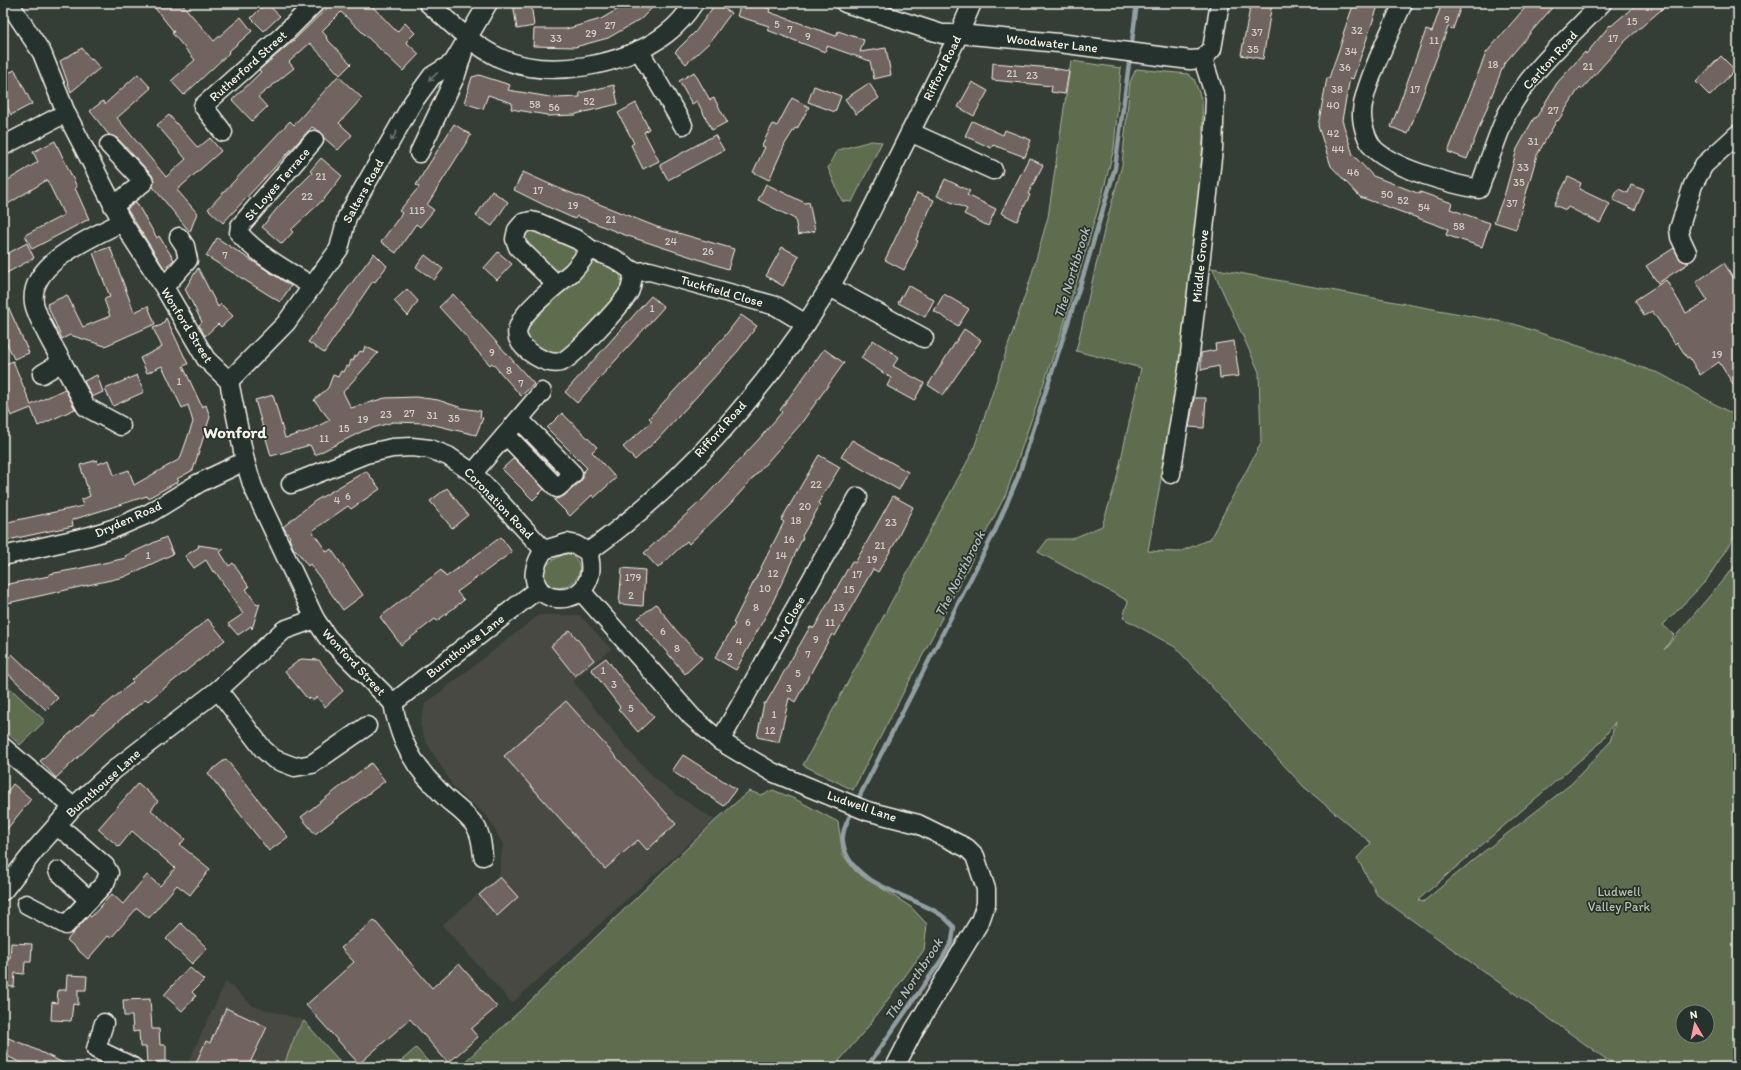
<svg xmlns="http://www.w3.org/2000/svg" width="1741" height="1070" font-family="Itim,sans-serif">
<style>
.built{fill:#474943}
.green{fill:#5f6d4f;stroke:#aaaf9c;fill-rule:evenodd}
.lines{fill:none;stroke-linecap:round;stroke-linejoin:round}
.stream{stroke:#919fa2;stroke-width:4.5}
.building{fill:#71645e;stroke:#f4f1e8}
.minor-casing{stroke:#f4f1e8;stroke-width:21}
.minor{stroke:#26332d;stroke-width:18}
.oneway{stroke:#6e766e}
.labels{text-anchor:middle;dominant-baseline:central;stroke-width:3.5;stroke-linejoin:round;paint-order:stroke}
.number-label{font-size:11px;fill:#d3cec6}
.street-label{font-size:13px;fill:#f4f1e8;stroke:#26332d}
.park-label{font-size:13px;fill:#b8bcab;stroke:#26332d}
.water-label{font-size:14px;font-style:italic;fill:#b2bab9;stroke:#26332d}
.district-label{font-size:17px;font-weight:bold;fill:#f4f1e8;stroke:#26332d}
</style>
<rect width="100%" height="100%" fill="#353d37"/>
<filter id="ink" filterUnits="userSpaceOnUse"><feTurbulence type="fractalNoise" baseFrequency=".025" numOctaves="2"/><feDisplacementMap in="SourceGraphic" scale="8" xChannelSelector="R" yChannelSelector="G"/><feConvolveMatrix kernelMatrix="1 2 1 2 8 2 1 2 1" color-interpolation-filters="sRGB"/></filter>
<g filter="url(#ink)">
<!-- built -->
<g class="built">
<polygon points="539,615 580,615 611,649 573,681 629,751 657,780 675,794 715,820 512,1003 442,925 499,876 503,844 487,816 455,789 426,742 420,725 425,704"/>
<polygon points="226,981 253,1006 304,1020 297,1031 283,1067 186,1067"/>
</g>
<!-- green -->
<g class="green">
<polygon points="1071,61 1121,68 1114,148 1103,192 1064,324 1006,494 853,790 803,765 973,451 1031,277 1048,217"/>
<path d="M1136,69L1188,74L1194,79L1202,101L1203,139L1194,257L1179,379L1148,551L1179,552L1210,539L1261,443L1259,372L1212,268L1514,324L1661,374L1738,417V531L1706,581L1663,625L1674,635L1664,650L1738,562V1067H1617L1377,895L1357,858L1371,843L1304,787L1175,647L1123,618L1128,601L1038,552L1048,539H1071L1102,526L1116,482L1141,368L1076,351L1104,231L1122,165L1130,82ZM1615,722L1610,742L1571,784L1477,857L1423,902L1418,900L1600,743ZM1683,1012H1707V1036H1683Z"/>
<polygon points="871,141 882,142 852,202 842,201 828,168 838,150"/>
<polygon points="535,227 571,241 575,250 574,258 563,270 553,272 522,239 528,230"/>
<path d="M600,261L617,267C621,277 623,282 619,292C607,305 576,348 560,352C546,355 531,343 523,333L526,325L591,263Z"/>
<path d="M570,553C594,572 568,595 545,586C537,567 553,557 570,553Z"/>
<polygon points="10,688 45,721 20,745 3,729 3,693"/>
<polygon points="773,790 797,800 838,822 843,855 856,872 911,907 927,924 924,950 867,1028 834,1067 459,1067 523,1008 716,820 749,791 761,795"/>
<polygon points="304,1021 345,1067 283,1067 297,1031"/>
<polygon points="416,1048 433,1067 394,1067"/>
</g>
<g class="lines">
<!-- stream -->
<g class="stream">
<polyline points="1131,49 1137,3"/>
<polyline points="856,803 995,531 1018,477 1085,270 1115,168 1130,56"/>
<path d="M853,809C849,819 841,831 843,842C848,884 909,894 938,913C944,916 949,922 954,927L952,941L942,959L867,1067"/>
</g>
</g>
<!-- building -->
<g class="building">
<polygon points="151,3 181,3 214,41 241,17 252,31 228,52 229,53 184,95 171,81 195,60 172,33 174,32"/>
<polygon points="266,3 280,16 264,31 251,18"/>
<polygon points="332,3 369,3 397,32 405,23 415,33 406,42 419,54 403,71 341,12 322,31 327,37 326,38 351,64 340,75 310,43 289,62 294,68 258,97 267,107 252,121 232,100 261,72 259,70 293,41"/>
<polygon points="513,3 531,3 534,26 517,29"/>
<polygon points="628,3 657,3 641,19 608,38 575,47 533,46 534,29 566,29 601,19"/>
<polygon points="716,3 731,13 710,42 686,64 675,52 696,31"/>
<polygon points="741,3 754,3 770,9 769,12 836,36 838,31 864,40 860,52 886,48 891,75 874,79 870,61 827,46 825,52 767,30 769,26 737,16"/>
<polygon points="1251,3 1272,3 1263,59 1241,55"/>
<polygon points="1354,3 1379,3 1353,79 1350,78 1342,120 1353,155 1373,176 1420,194 1420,192 1452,203 1450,209 1490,223 1482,247 1446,235 1448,229 1360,197 1331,166 1318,126 1327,78 1329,78 1344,35 1343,34"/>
<polygon points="1442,3 1462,3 1453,29 1448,27 1408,134 1391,127 1426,30 1432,32"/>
<polygon points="1529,3 1556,3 1504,64 1467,159 1448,152 1486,53"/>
<polygon points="1638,3 1669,3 1624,42 1582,89 1580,87 1558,121 1557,120 1537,155 1516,229 1494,222 1505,193 1517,149 1534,118 1536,118 1557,83 1585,52 1586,54 1610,25 1611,26"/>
<polygon points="82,48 91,60 92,59 100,68 71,92 60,61"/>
<polygon points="1721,56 1735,70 1710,96 1696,82"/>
<polygon points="993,63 1052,68 1069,71 1065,94 1051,92 1052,86 992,80"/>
<polygon points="15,70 32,104 11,115 3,98 3,75"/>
<polygon points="694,72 710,100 714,98 727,122 712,130 697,101 692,104 679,81"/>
<polygon points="138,74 151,88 117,118 166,177 186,159 157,125 169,115 198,148 210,138 221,151 177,190 197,213 190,232 153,187 154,180 152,175 117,138 109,135 90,111 103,101 105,104"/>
<polygon points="479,75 510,85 508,90 556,98 580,97 579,93 614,85 618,104 576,114 576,115 547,116 547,115 511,109 512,103 488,95 483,109 464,103 472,77"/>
<polygon points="338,76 362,98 339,123 352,135 338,150 324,138 321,132 312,127 223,223 208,209 290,121 294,125"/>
<polygon points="972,82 988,91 974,116 958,107"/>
<polygon points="869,83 879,98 856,114 845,99"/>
<polygon points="814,86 841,96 835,112 808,102"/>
<polygon points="792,98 809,107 797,129 795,128 785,144 769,180 753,172 765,147 762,146 767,135 773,124 777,126"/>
<polygon points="636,103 649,129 644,132 659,161 643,169 631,145 634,143 618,113"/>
<polygon points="972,121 1003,135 1005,130 1031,140 1025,157 993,145 991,148 965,136"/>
<polygon points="454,124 471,135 427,205 434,210 420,227 416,224 396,253 381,242 402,213 399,211 419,187 416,185"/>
<polygon points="715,135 724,150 668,180 660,165"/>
<polygon points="55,141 77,187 75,188 89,219 32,249 25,235 64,215 47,180 3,207 3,183 38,162 33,152"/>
<polygon points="321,158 342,176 325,198 291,230 293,232 282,244 262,227 279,206 312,173 310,171"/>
<polygon points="1029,158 1043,165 1028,194 1030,195 1017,221 1001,213"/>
<polygon points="523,172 556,187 657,227 734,249 728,269 622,234 577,216 575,219 548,207 514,190"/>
<polygon points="1568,177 1581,183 1579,189 1610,204 1600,223 1568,207 1566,210 1554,205"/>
<polygon points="945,179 970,191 967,195 996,209 988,226 964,214 967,209 937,196"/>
<polygon points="766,184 805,203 809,202 815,231 798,235 795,219 758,200"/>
<polygon points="1631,185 1644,190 1635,210 1613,200 1618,189 1628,193"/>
<polygon points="492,191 508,202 492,226 476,216"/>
<polygon points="917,193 934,200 916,240 918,241 904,270 885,260"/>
<polygon points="136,202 157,238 159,236 174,260 164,268 127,209"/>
<polygon points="217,238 291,286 280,302 206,256"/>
<polygon points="27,243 34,258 3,275 3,256"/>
<polygon points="110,247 134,312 148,306 155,324 105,346 70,335 62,339 47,304 67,295 83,327 110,316 104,299 110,297 93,253"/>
<polygon points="782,247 799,256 783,286 766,276"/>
<polygon points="1674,248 1681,260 1689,263 1658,283 1646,266"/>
<polygon points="498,252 512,264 497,280 484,268"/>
<polygon points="374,253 387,266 375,282 373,281 324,353 308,342"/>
<polygon points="425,255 443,269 434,280 416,267"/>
<polygon points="1724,263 1738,285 1738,392 1719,362 1700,375 1689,357 1687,358 1677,342 1675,344 1652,311 1644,316 1635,300 1666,280 1686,313 1708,301 1696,282"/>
<polygon points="198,268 218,307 221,304 233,316 221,327 218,324 205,336 199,325 202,322 185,289"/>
<polygon points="908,285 934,300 925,317 898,303"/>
<polygon points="407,289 418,301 408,316 394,301"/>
<polygon points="453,294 534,384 521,396 492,363 490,365 468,341 469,340 439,307"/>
<polygon points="944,294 969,309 958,326 934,311"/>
<polygon points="3,295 29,353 14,359 3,335"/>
<polygon points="651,296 664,307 577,403 565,392"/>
<polygon points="741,315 757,326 738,351 658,439 635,460 623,447 652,421 649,418 724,337"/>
<polygon points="166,318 188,364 183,366 202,407 206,405 210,417 193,470 177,479 179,481 148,498 147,496 72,520 73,526 3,541 3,523 83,506 81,500 90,496 80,465 97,460 98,464 109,460 114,475 129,470 134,485 180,459 193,422 188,405 182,408 162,366 147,373 140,358 162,347 153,328 162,325"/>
<polygon points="964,329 981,340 943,395 928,385"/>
<polygon points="873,340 899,357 893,366 924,383 914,401 887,386 891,378 861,358"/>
<polygon points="1234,341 1239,376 1220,378 1219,366 1201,370 1201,353 1216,350 1215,344"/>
<polygon points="365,346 378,353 343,392 351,408 385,398 416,397 438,400 462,408 481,411 480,417 483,418 476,435 426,423 393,422 363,431 315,455 310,445 271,456 255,400 273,395 285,438 308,431 330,420 314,400 328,388 333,375 338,377 341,371 343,372 346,366 349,367 351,360 353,361 355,356 357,356 360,351 363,352"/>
<polygon points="824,349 844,363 800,425 730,504 689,544 687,541 658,568 644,553 702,500 759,439 782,412 780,410"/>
<polygon points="13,361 31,405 65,389 75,409 38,426 31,408 11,416 3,396 3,365"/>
<polygon points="97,375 103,392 92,397 84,381"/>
<polygon points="137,375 144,392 113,406 105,389"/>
<polygon points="1194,398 1206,398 1204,428 1189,427"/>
<polygon points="562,413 597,447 592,452 616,478 594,498 592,495 570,516 554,500 564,496 580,482 583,478 583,472 587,468 547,428"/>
<polygon points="852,440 908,472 899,490 841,457"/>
<polygon points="819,455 840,467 818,503 820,505 802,536 803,537 771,606 736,670 715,658 735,624 733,623 784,522 781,520"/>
<polygon points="514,458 544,489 533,500 502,469"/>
<polygon points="366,471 380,489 351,509 348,506 312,531 327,552 331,549 363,595 343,610 310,564 308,566 296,550 294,550 289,538 290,537 283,527 315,501"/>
<polygon points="447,488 468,515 452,528 430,501"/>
<polygon points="893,496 913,507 895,543 878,572 873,569 835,636 832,634 795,702 789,698 779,742 757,737 764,703 766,703 810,627 814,628 852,561 855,563"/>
<polygon points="166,537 173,554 124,577 8,603 4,585 49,576 49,574 77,569 126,558 125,556"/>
<polygon points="501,537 512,552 457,592 464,600 437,621 435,619 401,645 380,617 441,570 446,577"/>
<polygon points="198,545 224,549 220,552 229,566 233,563 249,587 246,589 257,605 260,603 252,629 251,626 238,635 228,624 243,614 215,571 213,572 206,560 194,568 185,556 199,547"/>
<polygon points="622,568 645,570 643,606 619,604"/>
<polygon points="656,604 676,630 702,658 685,674 638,618"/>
<polygon points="208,619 225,640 148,701 146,699 106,731 56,778 40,761 91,714 93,715 133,682 131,680"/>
<polygon points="570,630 594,660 575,676 551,646"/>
<polygon points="12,654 58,698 46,710 3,669 3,663"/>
<polygon points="606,658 633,694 654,717 638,732 618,709 620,707 591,669"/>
<polygon points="301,659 319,660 343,691 325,707 317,697 313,700 306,697 285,671"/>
<polygon points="566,701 676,824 647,850 638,840 605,869 504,756"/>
<polygon points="683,755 736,789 724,806 672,771"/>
<polygon points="226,759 288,837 269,851 208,773"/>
<polygon points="371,763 385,781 315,834 301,817"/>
<polygon points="138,783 158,801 151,810 185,839 180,845 210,869 190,895 177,885 149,918 137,908 111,938 108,936 88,959 67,940 89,915 91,917 112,894 123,904 147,875 160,886 175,868 132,831 119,847 98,829"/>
<polygon points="13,784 31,799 3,834 3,797"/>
<polygon points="500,877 518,897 497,916 479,895"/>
<polygon points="374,920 432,988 459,964 497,1007 471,1029 478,1037 448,1063 410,1019 359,1064 306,1005 354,962 341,948"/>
<polygon points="181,923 207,948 192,964 166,939"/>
<polygon points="11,943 32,944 31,962 25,962 24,974 15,973 14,987 3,986 4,958 10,958"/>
<polygon points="189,967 204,980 192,992 196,996 182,1011 164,995"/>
<polygon points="67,975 87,976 86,990 78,990 78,1005 73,1004 71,1021 51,1020 52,1002 57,1003 58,990 66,990"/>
<polygon points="150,999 152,1029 159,1029 160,1045 166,1045 166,1061 147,1062 146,1047 140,1047 139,1031 133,1032 132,1016 124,1016 123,1000"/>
<polygon points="226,1008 267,1027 248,1067 194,1067 206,1041 210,1043"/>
<polygon points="3,1036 26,1045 72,1067 29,1067 3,1054"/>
</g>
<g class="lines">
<defs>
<g id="minor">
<polyline points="9,3 42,53 66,113 122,222 164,287 206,359 229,381 245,461 253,487 315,619 328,638 393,703"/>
<path d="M428,3C451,23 472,45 500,58C548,80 625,66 666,34C677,26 686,15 694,3"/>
<polyline points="845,3 942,34 959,34 1059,43 1190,60 1203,59 1212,49 1220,3"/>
<path d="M1403,3C1392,29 1361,90 1362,115C1362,125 1367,141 1374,149C1395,169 1451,184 1479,189C1488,165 1496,138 1507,114C1529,71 1569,38 1602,3"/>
<polyline points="639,50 683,125"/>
<polyline points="223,132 203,106 282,36 315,3"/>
<polyline points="910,132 993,170"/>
<polyline points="109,145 144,182 113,206"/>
<polyline points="3,146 66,113"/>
<polyline points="419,153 456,75 463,52"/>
<polyline points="1687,252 1680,237 1679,229 1693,185 1704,165 1738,134"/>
<polyline points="634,272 650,271 776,306 806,324"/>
<path d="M556,284L518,247L515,239L517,230L523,223L531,221L539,223L578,240L590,249L615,259L634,272C632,278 632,287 629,292C622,305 574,357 561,362C547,366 523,351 518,338C516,332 518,327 521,321C529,306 557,285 571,273C578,267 584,257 590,249"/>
<path d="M312,286C289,272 256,254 239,233L240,226L314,140"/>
<polyline points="164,287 188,260 185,246 179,237"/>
<polyline points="830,287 924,338"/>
<polyline points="62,362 86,407 121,426"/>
<path d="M42,374L62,362C54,347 37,319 34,303C28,263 93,237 122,222"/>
<polyline points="229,381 286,323 339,249 347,217 413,102 432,76 453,63 488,3"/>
<polyline points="519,419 573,474 568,478"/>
<polyline points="506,435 557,488 563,483"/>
<polyline points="473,473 542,392"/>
<polyline points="1171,474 1189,363 1213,149 1215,97 1203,59"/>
<polyline points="291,484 366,454 392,448 412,447 430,449 448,456 473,473 544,550"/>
<path d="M567,543L576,545L588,552C607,618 504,610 544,550Z"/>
<path d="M588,552C681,486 770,385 829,288C851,253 869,215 887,179C911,130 935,82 959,34L972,3"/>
<polyline points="3,556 90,536 115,528 150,513 199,483 245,461"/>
<polyline points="581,591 692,717 720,741 772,772 867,811 918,824 967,848 975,856 986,889 986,904 980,921 914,1030 895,1067"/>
<polyline points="218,690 263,749 274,759 295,767 312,764 367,726"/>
<polyline points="393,703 538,589"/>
<path d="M393,703C398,732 407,754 426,777C433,784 440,793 447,799C457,808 468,815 476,827C481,835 482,846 483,856"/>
<polyline points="720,741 858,497"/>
<polyline points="3,747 73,807"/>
<polyline points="58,871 89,900"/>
<polyline points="3,891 35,850 73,807 114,770 218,690 284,630 315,619"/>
<polyline points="26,904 66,925 105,883 109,873 105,866 68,834 56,827"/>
<polyline points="104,1023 96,1049 133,1067"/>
</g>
</defs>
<!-- minor casing -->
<use href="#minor" class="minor-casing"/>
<!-- minor -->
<use href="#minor" class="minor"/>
</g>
<!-- one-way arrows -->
<defs><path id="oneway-shaft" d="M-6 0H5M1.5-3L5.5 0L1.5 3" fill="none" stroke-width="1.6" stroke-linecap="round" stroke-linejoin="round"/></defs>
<g class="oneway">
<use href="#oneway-shaft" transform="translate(433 77) rotate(137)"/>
<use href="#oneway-shaft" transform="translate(394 136) rotate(120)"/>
</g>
</g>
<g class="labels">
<!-- number labels -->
<g class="number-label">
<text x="1447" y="19">9</text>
<text x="1632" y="21">15</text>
<text x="777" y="24">5</text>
<text x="610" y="25">27</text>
<text x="790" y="29">7</text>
<text x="1357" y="30">32</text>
<text x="1257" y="32">37</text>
<text x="591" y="33">29</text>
<text x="808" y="36">9</text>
<text x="556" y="38">33</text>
<text x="1613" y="38">17</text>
<text x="1434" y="40">11</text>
<text x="1253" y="49">35</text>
<text x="1351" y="51">34</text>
<text x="1493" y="64">18</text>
<text x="1588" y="66">21</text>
<text x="1345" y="67">36</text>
<text x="1012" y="73">21</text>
<text x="1032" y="75">23</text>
<text x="1337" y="89">38</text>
<text x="1415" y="89">17</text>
<text x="589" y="101">52</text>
<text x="535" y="104">58</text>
<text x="1333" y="105">40</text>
<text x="554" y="107">56</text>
<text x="1553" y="110">27</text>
<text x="1333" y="133">42</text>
<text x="1533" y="141">31</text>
<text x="1338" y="149">44</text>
<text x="1523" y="167">33</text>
<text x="1353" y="172">46</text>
<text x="321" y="176">21</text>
<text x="1519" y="182">35</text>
<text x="538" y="190">17</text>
<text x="1387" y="194">50</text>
<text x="307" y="196">22</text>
<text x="1403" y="200">52</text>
<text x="1512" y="203">37</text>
<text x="573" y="205">19</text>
<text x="1424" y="207">54</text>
<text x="417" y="210">115</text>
<text x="611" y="219">21</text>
<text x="1459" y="226">58</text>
<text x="671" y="241">24</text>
<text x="708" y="251">26</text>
<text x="225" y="255">7</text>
<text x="652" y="308">1</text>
<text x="492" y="352">9</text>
<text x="1717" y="354">19</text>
<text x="509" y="370">8</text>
<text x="179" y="381">1</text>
<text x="521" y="383">7</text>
<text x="409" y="413">27</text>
<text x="386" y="414">23</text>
<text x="432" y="415">31</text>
<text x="454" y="418">35</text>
<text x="363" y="419">19</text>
<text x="344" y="428">15</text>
<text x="324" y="438">11</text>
<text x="816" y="484">22</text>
<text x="348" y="496">6</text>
<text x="337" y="500">4</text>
<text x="805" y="506">20</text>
<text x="796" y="520">18</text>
<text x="891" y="522">23</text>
<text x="789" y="539">16</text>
<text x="880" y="545">21</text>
<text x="148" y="555">1</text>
<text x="781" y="555">14</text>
<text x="872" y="559">19</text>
<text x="773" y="573">12</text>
<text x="857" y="574">17</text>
<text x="633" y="577">179</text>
<text x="765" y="588">10</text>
<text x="849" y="589">15</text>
<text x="631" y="595">2</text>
<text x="756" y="607">8</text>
<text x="839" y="607">13</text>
<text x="748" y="622">6</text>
<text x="830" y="622">11</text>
<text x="663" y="631">6</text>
<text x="816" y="639">9</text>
<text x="739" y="641">4</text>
<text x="677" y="648">8</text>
<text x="808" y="654">7</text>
<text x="730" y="656">2</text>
<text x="603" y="670">1</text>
<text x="798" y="673">5</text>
<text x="614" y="684">3</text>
<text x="789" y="688">3</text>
<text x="631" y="708">5</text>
<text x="774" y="714">1</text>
<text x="770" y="730">12</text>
</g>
<!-- street labels -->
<g class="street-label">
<text transform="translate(1052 43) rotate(6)">Woodwater Lane</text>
<text transform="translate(1550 60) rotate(-48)">Carlton Road</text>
<text transform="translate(248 66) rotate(-42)">Rutherford Street</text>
<text transform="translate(942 68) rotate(-64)">Rifford Road</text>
<text transform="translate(277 184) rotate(-49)">St Loyes Terrace</text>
<text transform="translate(363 191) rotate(-61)">Salters Road</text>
<text transform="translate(1200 266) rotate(-84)">Middle Grove</text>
<text transform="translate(722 291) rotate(16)">Tuckfield Close</text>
<text transform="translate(187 325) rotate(58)">Wonford Street</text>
<text transform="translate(720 429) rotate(-48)">Rifford Road</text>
<text transform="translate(499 503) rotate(46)">Coronation Road</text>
<text transform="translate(128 519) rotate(-24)">Dryden Road</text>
<text transform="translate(789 619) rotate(-60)">Ivy Close</text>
<text transform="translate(465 646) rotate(-38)">Burnthouse Lane</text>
<text transform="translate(354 662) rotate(47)">Wonford Street</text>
<text transform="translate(103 783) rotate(-42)">Burnthouse Lane</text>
<text transform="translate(862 806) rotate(19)">Ludwell Lane</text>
</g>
<!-- park labels -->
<g class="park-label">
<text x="1619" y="891">Ludwell<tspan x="1619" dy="15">Valley Park</tspan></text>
</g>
<!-- water labels -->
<g class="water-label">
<text transform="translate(1072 273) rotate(-73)">The Northbrook</text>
<text transform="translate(960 574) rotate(-63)">The Northbrook</text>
<text transform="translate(914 979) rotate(-57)">The Northbrook</text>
</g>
<!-- district labels -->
<g class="district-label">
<text x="235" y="432">Wonford</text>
</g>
</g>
<!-- margin -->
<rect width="1741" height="1070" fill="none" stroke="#26332d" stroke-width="16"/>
<rect x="8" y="8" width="1725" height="1054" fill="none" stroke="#f4f1e8" stroke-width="1.5" filter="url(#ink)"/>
<!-- north arrow -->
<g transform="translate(1695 1024) rotate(351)"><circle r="19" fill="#26332d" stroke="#787f78"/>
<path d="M0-3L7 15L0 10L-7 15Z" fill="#ff9aa2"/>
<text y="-6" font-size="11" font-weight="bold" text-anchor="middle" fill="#f4f1e8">N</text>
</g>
</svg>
